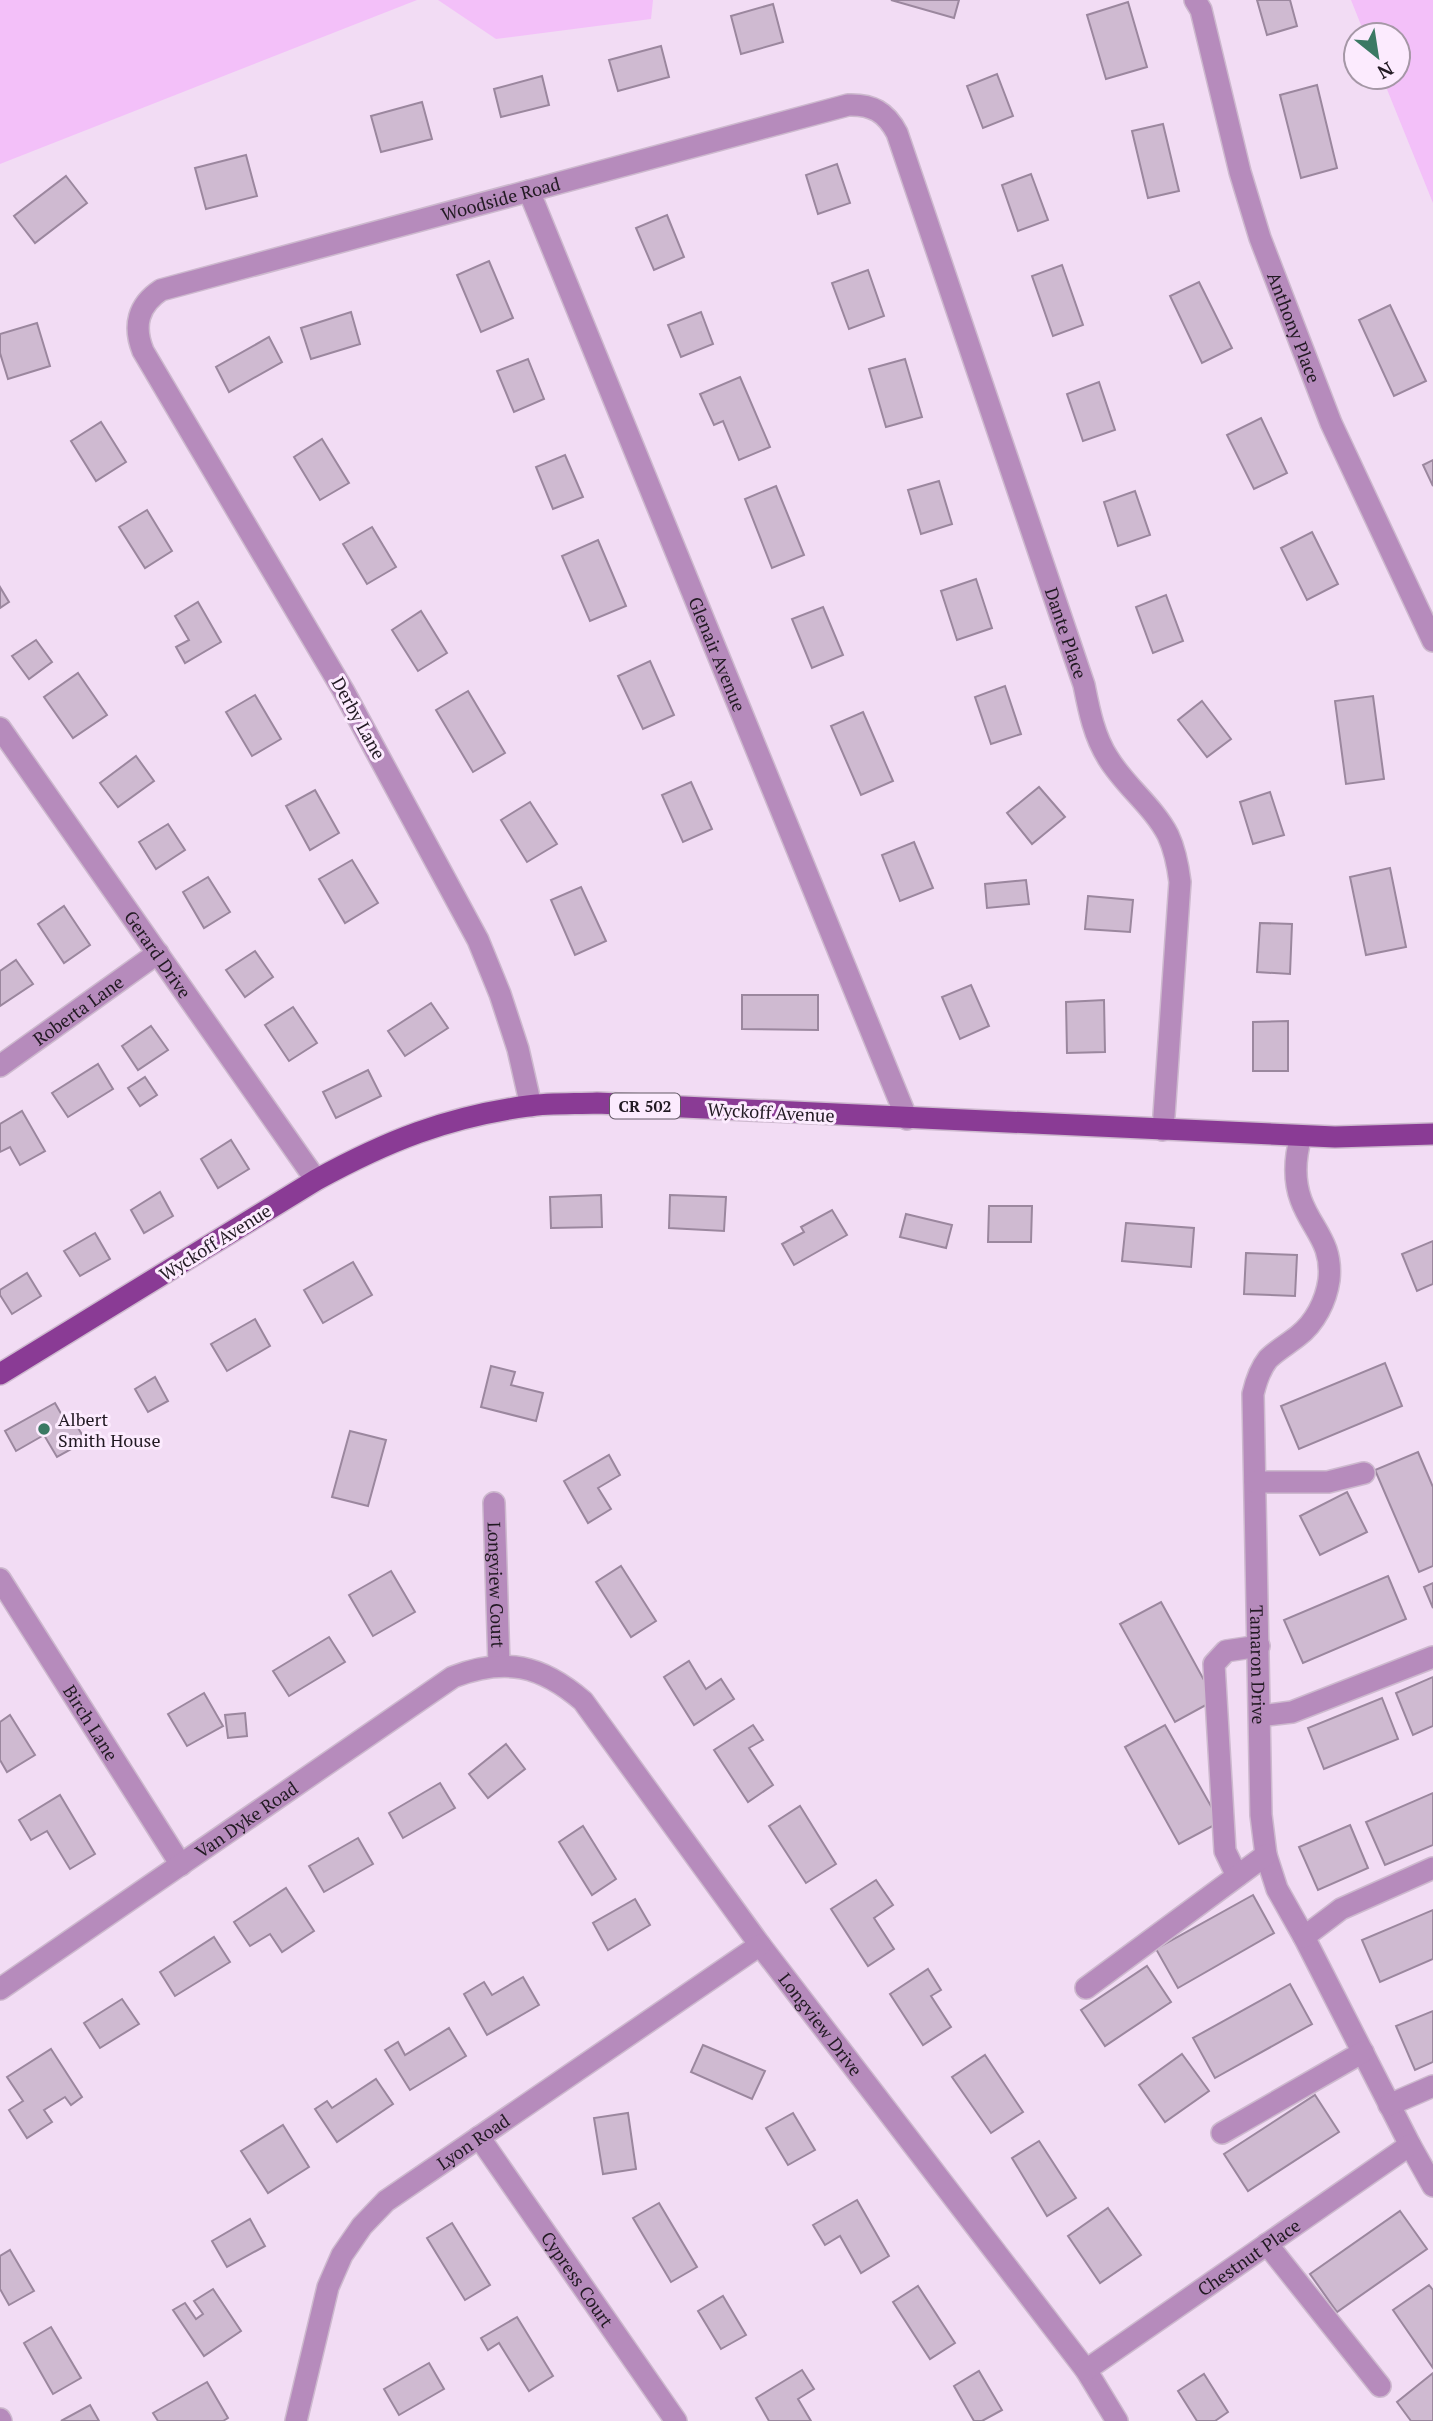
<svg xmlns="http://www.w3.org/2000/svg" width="1433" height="2421" font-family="'PT Serif',serif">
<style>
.green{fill:#f3c0f9}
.building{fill:#cfbad1;stroke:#9b879e;stroke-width:2}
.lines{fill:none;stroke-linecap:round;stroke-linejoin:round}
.minor-casing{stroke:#cdb9ce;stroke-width:24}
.major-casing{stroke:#cdb9ce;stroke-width:24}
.minor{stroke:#b68bbc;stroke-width:21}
.major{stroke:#8a3b95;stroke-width:21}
.poi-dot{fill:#3b7964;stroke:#fcebfe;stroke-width:2.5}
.labels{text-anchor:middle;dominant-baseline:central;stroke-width:6;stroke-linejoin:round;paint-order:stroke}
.shield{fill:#fcebfe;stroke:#635965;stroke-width:2}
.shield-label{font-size:16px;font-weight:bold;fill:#221a23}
.street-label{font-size:18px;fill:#221a23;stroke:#fcebfe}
.poi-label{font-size:18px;fill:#221a23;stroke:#fcebfe;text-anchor:start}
</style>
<rect width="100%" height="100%" fill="#f2dcf4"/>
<!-- green -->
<g class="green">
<polygon points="0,0 417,0 0,164"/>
<polygon points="438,0 653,0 651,19 496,39"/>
<polygon points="1351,0 1433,0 1433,203 1382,77 1398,77 1398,35 1365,35"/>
</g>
<!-- building -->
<g class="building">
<polygon points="891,0 959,0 954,18"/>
<polygon points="1257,0 1290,0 1297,26 1267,35"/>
<polygon points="1128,2 1147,67 1106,79 1087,15"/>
<polygon points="773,4 783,42 741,54 731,16"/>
<polygon points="661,46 669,77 618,91 609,60"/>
<polygon points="997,74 1013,116 983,128 967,86"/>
<polygon points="542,76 549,105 501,117 494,89"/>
<polygon points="1317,85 1337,168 1301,178 1280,95"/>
<polygon points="422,102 432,139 381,152 371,116"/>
<polygon points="1163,124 1179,191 1148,198 1132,131"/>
<polygon points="246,155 257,196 206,209 195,168"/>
<polygon points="837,164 850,203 818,214 806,175"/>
<polygon points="1031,174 1048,220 1018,231 1002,185"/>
<polygon points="66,176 87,203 35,243 14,216"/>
<polygon points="667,215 684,257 654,270 636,228"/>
<polygon points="489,261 513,318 481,332 457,275"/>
<polygon points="1062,265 1083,325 1053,336 1032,276"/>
<polygon points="868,270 884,316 849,329 832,283"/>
<polygon points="1199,282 1232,348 1202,363 1170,296"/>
<polygon points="1390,305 1426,381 1394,396 1359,320"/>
<polygon points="351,312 360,344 311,359 301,328"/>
<polygon points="701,312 713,344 681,357 668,325"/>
<polygon points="37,323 50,366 8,379 0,353 0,334"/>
<polygon points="269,337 282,362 229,392 216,367"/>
<polygon points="528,359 544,399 514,412 497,371"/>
<polygon points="905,359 922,417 886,427 869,369"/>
<polygon points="740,377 770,447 739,460 723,421 714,425 700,394"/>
<polygon points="1099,382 1115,430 1083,441 1067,394"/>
<polygon points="1261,418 1287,473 1254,489 1227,435"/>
<polygon points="101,422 126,462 96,481 71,441"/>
<polygon points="322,439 349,483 320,500 294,457"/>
<polygon points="565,455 583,497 553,509 536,467"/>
<polygon points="1433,460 1433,486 1423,465"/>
<polygon points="939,481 952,524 921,534 908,490"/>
<polygon points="776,486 804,555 772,568 745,499"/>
<polygon points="1135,491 1150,535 1118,546 1104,502"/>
<polygon points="147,510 172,551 145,568 119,527"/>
<polygon points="372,527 396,567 367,584 343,544"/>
<polygon points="1312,532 1338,584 1307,600 1281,548"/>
<polygon points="598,540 626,606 590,621 562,556"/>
<polygon points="976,579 992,628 957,640 941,591"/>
<polygon points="0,587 9,602 0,608"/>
<polygon points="1166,595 1183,641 1153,653 1136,607"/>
<polygon points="198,602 221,642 185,663 176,647 189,640 175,616"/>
<polygon points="823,607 843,655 812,668 792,619"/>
<polygon points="421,611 447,653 418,671 392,630"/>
<polygon points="36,640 52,662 29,679 12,656"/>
<polygon points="650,661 674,715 643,729 618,676"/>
<polygon points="78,673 107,715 73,738 44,697"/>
<polygon points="1005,686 1021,734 991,744 975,697"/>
<polygon points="468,691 505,753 473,772 436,710"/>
<polygon points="255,695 281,739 252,756 226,712"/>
<polygon points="1373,696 1384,779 1346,784 1335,701"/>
<polygon points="1202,701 1231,739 1207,757 1178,720"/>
<polygon points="863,712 893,781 861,795 831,726"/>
<polygon points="136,756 154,781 118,807 100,783"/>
<polygon points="691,782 712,829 683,842 662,795"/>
<polygon points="1039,787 1065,817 1032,844 1007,813"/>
<polygon points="315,790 339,833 310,850 286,806"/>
<polygon points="1270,792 1284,835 1253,844 1240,802"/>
<polygon points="530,802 557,844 527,862 501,820"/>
<polygon points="168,824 185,850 156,869 139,842"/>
<polygon points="914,842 933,888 900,901 882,855"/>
<polygon points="352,860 378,903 345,923 319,879"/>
<polygon points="1390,868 1406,947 1366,955 1350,877"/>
<polygon points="208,877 230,912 204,928 183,892"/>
<polygon points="1026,880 1029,904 987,908 985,884"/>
<polygon points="581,887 606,941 575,955 551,900"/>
<polygon points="1088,896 1133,900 1130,932 1085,929"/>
<polygon points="64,906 90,945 64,963 38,924"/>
<polygon points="1260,923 1292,924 1290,974 1257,972"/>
<polygon points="255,951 273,977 245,997 226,970"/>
<polygon points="16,960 33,984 0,1006 0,971"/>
<polygon points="971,985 989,1026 960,1039 942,997"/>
<polygon points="742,995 818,995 818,1030 742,1029"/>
<polygon points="1104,1000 1105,1052 1067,1053 1066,1002"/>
<polygon points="431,1003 448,1028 405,1056 388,1031"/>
<polygon points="293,1007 317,1043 289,1061 265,1025"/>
<polygon points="1288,1021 1288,1071 1253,1071 1253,1022"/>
<polygon points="151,1026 168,1050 138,1070 122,1046"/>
<polygon points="98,1064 113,1089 68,1117 52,1093"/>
<polygon points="368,1070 381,1096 336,1118 323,1092"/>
<polygon points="145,1077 157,1095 140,1106 128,1088"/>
<polygon points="22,1111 45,1151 20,1165 10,1147 0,1152 0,1124"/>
<polygon points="231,1140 249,1169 218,1188 201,1159"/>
<polygon points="160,1192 173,1216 144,1233 131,1210"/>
<polygon points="601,1195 602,1227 551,1228 550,1197"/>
<polygon points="670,1195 726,1197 724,1231 669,1228"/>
<polygon points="989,1206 1032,1206 1031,1242 988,1242"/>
<polygon points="832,1210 847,1235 794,1265 782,1244 804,1232 801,1227"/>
<polygon points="906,1214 952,1225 946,1248 900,1237"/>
<polygon points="1126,1223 1194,1228 1191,1267 1122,1261"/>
<polygon points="95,1233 110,1259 80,1276 64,1251"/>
<polygon points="1433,1241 1433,1284 1417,1291 1402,1254"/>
<polygon points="1246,1253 1297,1255 1295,1296 1244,1294"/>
<polygon points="353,1262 372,1295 323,1323 304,1290"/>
<polygon points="27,1273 41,1296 12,1314 0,1295 0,1290"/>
<polygon points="255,1319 270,1346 227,1371 211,1344"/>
<polygon points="1385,1363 1402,1406 1299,1449 1281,1406"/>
<polygon points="491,1366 515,1372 511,1385 543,1393 536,1421 481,1407"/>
<polygon points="155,1377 168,1401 148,1412 135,1389"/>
<polygon points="55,1403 68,1426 75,1423 86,1441 57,1457 44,1435 16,1451 5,1431"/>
<polygon points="350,1431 386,1440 368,1506 332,1497"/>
<polygon points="1418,1452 1433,1487 1433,1566 1419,1572 1375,1470"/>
<polygon points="609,1455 620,1475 598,1488 611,1509 588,1523 564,1481"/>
<polygon points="1347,1492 1367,1532 1320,1555 1300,1516"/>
<polygon points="621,1566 656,1621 631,1637 596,1582"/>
<polygon points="391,1571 415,1612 373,1636 349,1595"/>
<polygon points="1388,1576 1406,1619 1303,1663 1284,1620"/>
<polygon points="1433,1583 1433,1608 1424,1587"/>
<polygon points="1161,1602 1215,1700 1175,1722 1120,1624"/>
<polygon points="329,1637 345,1662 289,1696 273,1671"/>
<polygon points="689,1661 706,1689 721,1679 734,1699 694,1725 664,1677"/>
<polygon points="1433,1677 1433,1726 1413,1735 1396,1693"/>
<polygon points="204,1693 223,1726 187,1746 168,1714"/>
<polygon points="1382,1698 1398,1739 1324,1769 1308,1728"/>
<polygon points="245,1713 247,1736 228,1738 225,1715"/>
<polygon points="10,1715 35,1755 7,1772 0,1760 0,1722"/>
<polygon points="753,1725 763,1740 749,1748 773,1785 748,1802 714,1750"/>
<polygon points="1165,1725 1220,1822 1179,1844 1125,1747"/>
<polygon points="506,1744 525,1769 488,1798 469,1774"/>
<polygon points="440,1783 455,1808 403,1838 389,1813"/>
<polygon points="1433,1793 1433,1845 1385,1865 1366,1822"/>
<polygon points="60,1795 95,1854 70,1869 47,1831 31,1840 19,1820"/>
<polygon points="800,1806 836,1864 806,1883 769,1826"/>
<polygon points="1350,1825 1368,1868 1318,1890 1299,1847"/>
<polygon points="583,1826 616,1879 592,1895 559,1842"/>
<polygon points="358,1838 373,1864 324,1892 309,1866"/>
<polygon points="876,1880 893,1905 874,1918 894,1949 868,1966 831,1909"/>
<polygon points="286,1888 314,1931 282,1952 270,1934 250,1946 234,1922"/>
<polygon points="1253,1895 1274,1933 1178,1988 1156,1949"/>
<polygon points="635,1899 650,1925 608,1950 593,1923"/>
<polygon points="1433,1910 1433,1959 1380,1982 1362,1940"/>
<polygon points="214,1937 230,1962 175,1996 160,1972"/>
<polygon points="1147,1966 1171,2002 1105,2046 1081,2010"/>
<polygon points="928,1969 941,1990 931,1996 951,2027 923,2045 890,1994"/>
<polygon points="523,1977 539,2005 487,2035 464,1994 484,1982 492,1995"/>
<polygon points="1290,1984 1312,2024 1215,2078 1193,2038"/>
<polygon points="122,1999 139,2024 100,2048 84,2023"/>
<polygon points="1433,2011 1433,2062 1415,2070 1396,2026"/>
<polygon points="449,2028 466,2056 410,2090 385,2050 398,2042 405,2055"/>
<polygon points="703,2045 765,2071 752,2099 691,2072"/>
<polygon points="51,2049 82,2097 71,2105 65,2097 44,2110 52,2122 27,2138 9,2110 23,2101 7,2077"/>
<polygon points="1182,2054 1209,2091 1165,2122 1139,2085"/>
<polygon points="985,2055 1023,2112 991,2133 952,2077"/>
<polygon points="376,2079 393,2104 337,2142 315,2109 327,2101 332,2108"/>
<polygon points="1315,2095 1339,2132 1248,2191 1224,2154"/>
<polygon points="628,2113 636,2169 603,2174 594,2118"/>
<polygon points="793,2113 815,2150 788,2165 766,2128"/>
<polygon points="283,2125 309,2167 268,2193 241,2151"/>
<polygon points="1039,2141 1076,2198 1047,2216 1012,2158"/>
<polygon points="857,2200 889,2256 861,2273 840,2236 825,2245 813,2225"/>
<polygon points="659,2203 697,2267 671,2282 633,2218"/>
<polygon points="1108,2208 1141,2255 1100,2283 1068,2236"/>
<polygon points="1400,2211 1427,2249 1337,2312 1310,2274"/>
<polygon points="250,2219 265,2246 227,2267 212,2241"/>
<polygon points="452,2223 490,2285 465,2300 427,2238"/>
<polygon points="10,2250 34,2291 9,2305 0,2289 0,2256"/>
<polygon points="1429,2285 1433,2290 1433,2368 1393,2310"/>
<polygon points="918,2286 955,2343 930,2359 893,2302"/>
<polygon points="213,2289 241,2331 204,2356 173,2310 185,2303 196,2319 203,2314 194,2301"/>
<polygon points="723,2296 746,2335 721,2349 698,2311"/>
<polygon points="517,2317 553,2376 529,2391 499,2343 488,2350 481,2338"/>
<polygon points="51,2327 81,2378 53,2394 24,2343"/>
<polygon points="429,2363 444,2389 399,2415 384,2389"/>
<polygon points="802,2370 814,2389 798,2399 811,2421 769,2421 756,2398"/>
<polygon points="979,2371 1002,2410 982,2421 974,2421 954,2386"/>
<polygon points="1433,2373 1433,2421 1411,2421 1397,2402"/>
<polygon points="1204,2374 1228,2412 1215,2421 1197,2421 1178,2391"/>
<polygon points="207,2382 228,2418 223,2421 158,2421 153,2413"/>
<polygon points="90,2405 99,2421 61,2421"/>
</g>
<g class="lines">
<defs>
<g id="minor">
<path id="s1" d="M1195,0L1201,10L1240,172L1260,238L1331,423L1433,641"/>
<path id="s2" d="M529,191L907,1119"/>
<path id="s3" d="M0,728L316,1180"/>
<path id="s4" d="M0,1066L158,953"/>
<path id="s5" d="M531,1106L518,1049L500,994L478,940L343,690L143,351C133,326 138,305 161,290L848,105C872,104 886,112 897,133L1084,685C1089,710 1094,736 1108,758C1125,786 1153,806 1168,835C1175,850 1178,866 1180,882L1163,1130"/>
<path id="s6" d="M1301,1136C1295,1157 1293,1178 1301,1200C1312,1230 1333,1243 1329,1280C1326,1301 1315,1323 1298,1336C1288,1344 1277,1350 1268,1359C1260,1369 1256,1381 1253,1394L1261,1815L1266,1855L1277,1889L1304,1937L1410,2145L1433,2186"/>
<polyline points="1255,1482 1328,1482 1364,1473"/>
<path id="s7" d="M494,1503L499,1665"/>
<path id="s8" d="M0,1579L181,1865"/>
<polyline points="1260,1716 1292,1712 1433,1657"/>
<polyline points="1237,1876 1225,1851 1214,1664 1226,1651 1259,1646"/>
<polyline points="1304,1937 1341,1909 1433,1868"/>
<polyline points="1086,1988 1266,1855"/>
<path id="s9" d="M0,1989L453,1677C506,1657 541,1665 583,1701L760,1945L1086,2370L1117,2421"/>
<polyline points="1389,2105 1433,2086"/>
<polyline points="1222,2133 1363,2052"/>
<path id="s10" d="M479,2137L676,2421"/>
<polyline points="1267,2244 1380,2386"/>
<path id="s11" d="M1086,2370L1410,2145"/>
<polyline points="0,2419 1,2421"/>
<path id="s12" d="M296,2421L328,2287L342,2255L362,2226L386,2201L760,1945"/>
</g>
<path id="major" d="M0,1374L316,1180C387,1141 447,1117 528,1106C551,1103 575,1104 597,1103L1335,1137L1433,1134"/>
</defs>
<!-- minor casing -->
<use href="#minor" class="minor-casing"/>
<!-- major casing -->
<use href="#major" class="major-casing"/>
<!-- minor -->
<use href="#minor" class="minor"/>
<!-- major -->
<use href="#major" class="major"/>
</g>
<!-- markers -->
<circle class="poi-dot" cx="44" cy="1429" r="7"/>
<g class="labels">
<!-- shield labels -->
<rect class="shield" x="610" y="1093.5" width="70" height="25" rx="5"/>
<g class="shield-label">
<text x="645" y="1106">CR 502</text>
</g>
<!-- street labels -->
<g class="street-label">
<text stroke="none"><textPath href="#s5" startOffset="1274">Woodside Road</textPath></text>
<text stroke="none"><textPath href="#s1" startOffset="343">Anthony Place</textPath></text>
<text stroke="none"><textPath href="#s5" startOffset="2222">Dante Place</textPath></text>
<text stroke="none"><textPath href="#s2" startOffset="500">Glenair Avenue</textPath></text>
<text transform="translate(359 718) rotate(61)">Derby Lane</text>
<text stroke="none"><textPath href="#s3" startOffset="276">Gerard Drive</textPath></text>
<text stroke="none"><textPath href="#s4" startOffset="96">Roberta Lane</textPath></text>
<text transform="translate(771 1112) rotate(3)">Wyckoff Avenue</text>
<text transform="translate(215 1242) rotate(-32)">Wyckoff Avenue</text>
<text stroke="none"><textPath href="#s7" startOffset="82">Longview Court</textPath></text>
<text stroke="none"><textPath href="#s6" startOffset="564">Tamaron Drive</textPath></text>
<text stroke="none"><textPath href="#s8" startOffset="170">Birch Lane</textPath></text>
<text stroke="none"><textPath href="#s9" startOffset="299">Van Dyke Road</textPath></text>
<text stroke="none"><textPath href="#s9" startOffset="1092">Longview Drive</textPath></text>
<text stroke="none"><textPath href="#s12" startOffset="348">Lyon Road</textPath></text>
<text stroke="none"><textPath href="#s11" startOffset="198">Chestnut Place</textPath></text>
<text stroke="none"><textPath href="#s10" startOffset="173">Cypress Court</textPath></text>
</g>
<!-- poi labels -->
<g class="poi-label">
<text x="58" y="1419">Albert<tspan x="58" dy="21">Smith House</tspan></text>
</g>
</g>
<!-- north arrow -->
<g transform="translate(1377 56) rotate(150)"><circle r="33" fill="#fcebfe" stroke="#a597a6" stroke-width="2"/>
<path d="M0-5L12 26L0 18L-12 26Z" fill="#3b7964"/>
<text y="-10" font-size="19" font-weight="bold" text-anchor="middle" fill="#221a23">N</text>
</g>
</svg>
